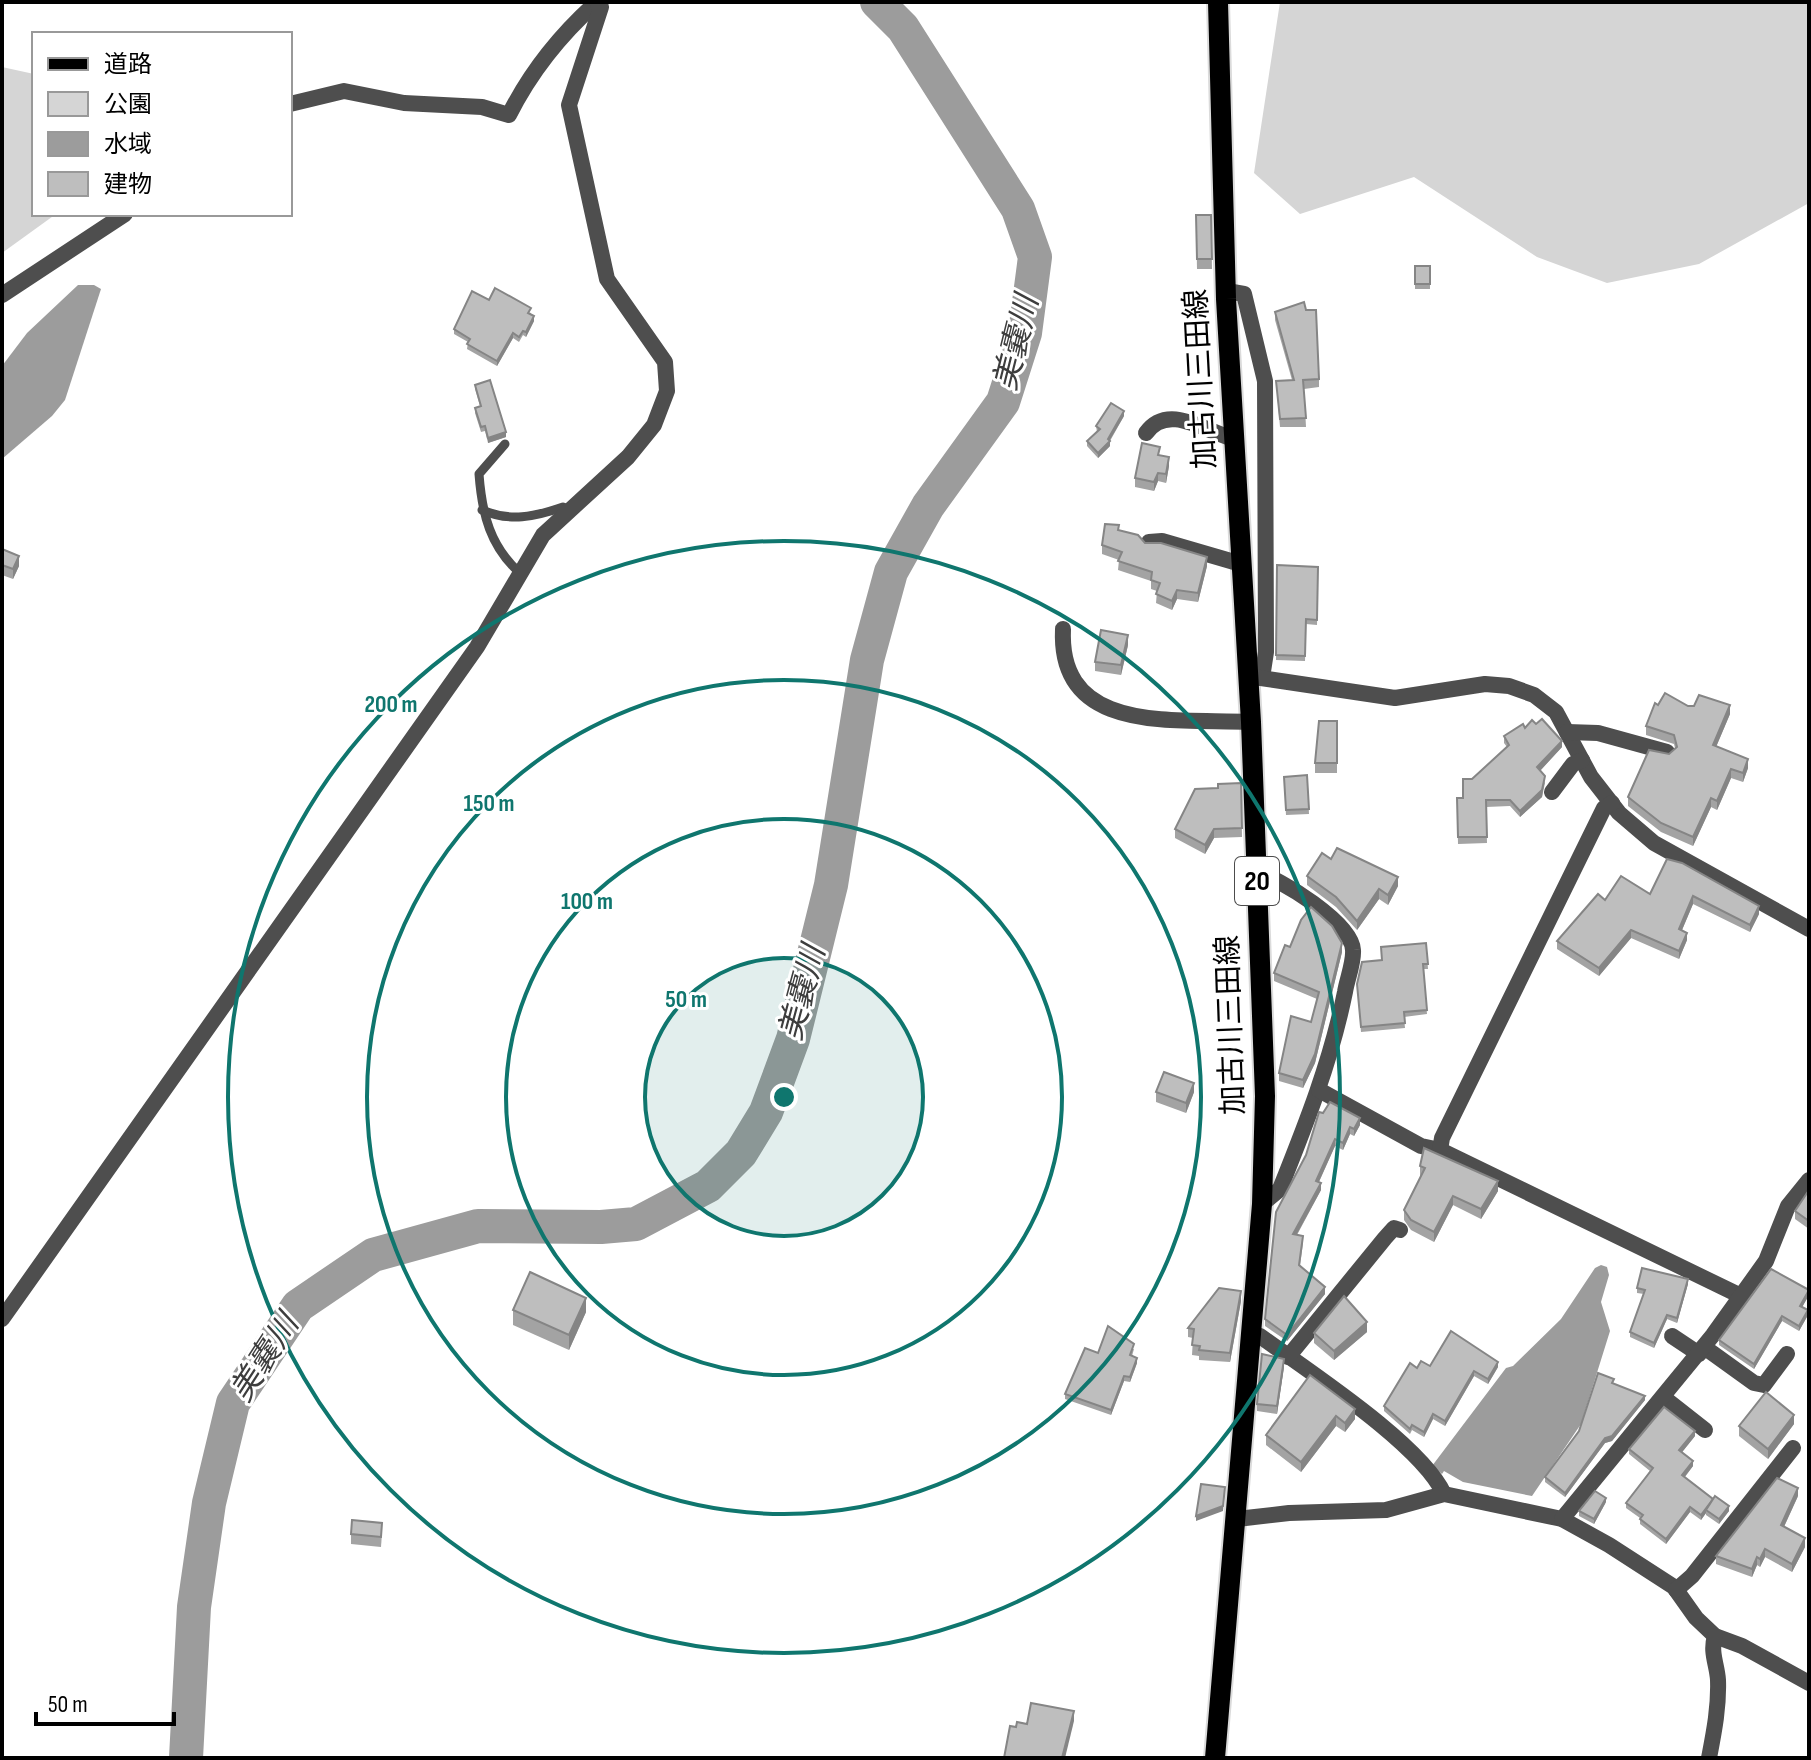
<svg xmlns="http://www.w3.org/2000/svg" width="1811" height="1760" font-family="'Sofia Sans Condensed','Noto Sans JP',sans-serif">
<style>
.green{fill:#d5d5d5}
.water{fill:#9c9c9c}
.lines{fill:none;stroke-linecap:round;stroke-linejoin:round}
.river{stroke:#9c9c9c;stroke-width:34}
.primary-casing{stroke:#dbdbdb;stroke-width:24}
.lane{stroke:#4e4e4e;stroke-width:9}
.street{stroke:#4e4e4e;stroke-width:16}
.primary{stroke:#000;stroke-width:20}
.wall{fill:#a3a3a3}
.shaded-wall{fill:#858585}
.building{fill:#bebebe;stroke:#858585;stroke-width:2}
.ring{fill:none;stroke:#0f766e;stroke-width:4}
.labels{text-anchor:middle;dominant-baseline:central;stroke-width:6;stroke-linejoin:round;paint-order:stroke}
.shield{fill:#fff;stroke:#4c4c4c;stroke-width:2}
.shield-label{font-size:28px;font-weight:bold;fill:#000}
.street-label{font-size:30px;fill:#000;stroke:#fff}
.water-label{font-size:32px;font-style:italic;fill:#3d3d3d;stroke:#fff}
.centre{fill:#0f766e;stroke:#fff;stroke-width:4}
.ring-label{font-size:24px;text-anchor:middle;font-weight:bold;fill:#0f766e;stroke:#fff;stroke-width:6;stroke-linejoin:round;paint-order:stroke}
</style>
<rect width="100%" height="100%" fill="#fff"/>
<!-- green -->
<g class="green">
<polygon points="1280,2 1809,2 1809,203 1699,264 1607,283 1537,257 1414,177 1300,214 1254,173"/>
<polygon points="2,67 34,74 34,214 56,214 2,253"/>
</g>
<!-- water -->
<g class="water">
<polygon points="78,285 94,285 101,289 65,400 52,416 2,459 2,366 27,333"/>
<polygon points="1601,1265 1607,1267 1609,1275 1601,1302 1610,1331 1581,1424 1532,1496 1463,1482 1444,1471 1442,1474 1432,1466 1506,1368 1513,1366 1561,1319 1595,1268"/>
</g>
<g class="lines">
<!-- river -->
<polyline class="river" points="186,1758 194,1607 209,1503 233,1403 298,1306 373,1255 478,1226 601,1227 636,1224 708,1186 741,1153 766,1112 793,1039 831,885 867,660 891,572 928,506 1003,402 1025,333 1035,257 1018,209 903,28 877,2"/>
<defs>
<polyline id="primary" points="1215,1758 1262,1204 1265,1096 1251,722 1226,299 1218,2"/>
</defs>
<!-- primary casing -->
<use href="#primary" class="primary-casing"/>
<!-- lane -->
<g class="lane">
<path d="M505,444L479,474C482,514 490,547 521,574"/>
<path d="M482,510C510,522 534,517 563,507L570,511"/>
</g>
<!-- street -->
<g class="street">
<path d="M290,104L344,91L404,103L482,107L509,115C531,71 560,35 597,2"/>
<polyline points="1227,291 1244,294 1265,381 1266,652 1262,678"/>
<polyline points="2,295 125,214"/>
<path d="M1146,433C1168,402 1206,432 1234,439"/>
<polyline points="1149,542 1162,541 1241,564"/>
<path d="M1063,629C1058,736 1177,718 1251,722"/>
<polyline points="1247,676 1395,698 1485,684 1509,686 1534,695 1556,712 1591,777 1619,813 1654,843 1809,929"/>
<polyline points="1567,732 1598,733 1667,752"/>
<polyline points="1552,792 1573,764 1582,760"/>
<path d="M1256,872C1280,878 1352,923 1353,950C1354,963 1347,979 1345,992C1331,1061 1306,1124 1280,1189L1262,1204"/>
<polyline points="1319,1090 1421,1146 1440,1150 1741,1296"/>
<polyline points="1440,1150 1442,1138 1604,808 1612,803"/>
<polyline points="2,1319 477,647 543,535 628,457 654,425 667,391 665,362 607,279 569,105 601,7 597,2"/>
<path d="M1252,1334L1260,1336C1308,1371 1421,1444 1444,1494"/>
<polyline points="1672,1336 1699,1354"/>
<polyline points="1704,1347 1754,1383 1764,1385 1787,1354"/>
<polyline points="1288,1357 1385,1238 1394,1228 1400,1230"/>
<polyline points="1663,1397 1705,1430"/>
<polyline points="1237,1519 1289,1513 1386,1510 1444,1494 1562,1519 1609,1545 1674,1587 1696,1618 1715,1636 1742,1646 1809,1683"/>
<polyline points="1562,1519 1713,1335 1766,1261 1788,1206 1809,1180"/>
<polyline points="1676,1590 1692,1576 1793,1448"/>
<path d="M1709,1758C1714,1732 1719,1707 1718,1680C1717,1664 1710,1653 1715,1636"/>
</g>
<!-- primary -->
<use href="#primary" class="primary"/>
</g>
<!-- wall -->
<g class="wall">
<polygon points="1196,215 1211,215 1212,269 1197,269"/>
<rect x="1415" y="266" width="15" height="23"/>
<polygon points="489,300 531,313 531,314 534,321 526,337 523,335 519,342 513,338 497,366 467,349 468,342 454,334 454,329"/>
<polygon points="1275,312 1319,379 1319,387 1304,389 1306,427 1280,427 1276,381 1292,380 1275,320"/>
<polygon points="475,385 506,437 488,443 485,431 481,432 475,413 475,408 480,406 475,389"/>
<polygon points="1124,416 1110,441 1110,446 1098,458 1087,446 1087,441 1097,432 1096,426"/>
<polygon points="1160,456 1169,466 1166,483 1158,481 1154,491 1135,487 1135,478"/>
<polygon points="1119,530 1145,543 1207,566 1198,602 1177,599 1172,610 1156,603 1157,591 1151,589 1151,581 1118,570 1119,560 1102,554 1102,545"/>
<polygon points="2,549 19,566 13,579 2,575"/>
<polygon points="1277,565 1318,567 1317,625 1306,624 1305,661 1276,660"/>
<polygon points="1128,645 1121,675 1095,671 1095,662"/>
<polygon points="1658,705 1688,706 1730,714 1716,747 1748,768 1743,782 1731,778 1717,810 1711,807 1693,846 1661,832 1628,806 1628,797 1675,748 1674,744 1646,735 1646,726"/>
<polygon points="1337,721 1337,773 1315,773 1315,763"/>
<polygon points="1525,728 1562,747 1540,771 1545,783 1542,797 1520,817 1510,806 1486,807 1487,843 1458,844 1457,798 1463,798 1472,779 1507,747 1504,743 1504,736"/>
<polygon points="1307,775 1309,814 1286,815 1284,777"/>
<polygon points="1241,783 1242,837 1214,838 1205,854 1175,838 1175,829 1218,788"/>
<polygon points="1331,859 1398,886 1388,905 1379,899 1357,930 1336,907 1307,885 1307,876"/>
<polygon points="1667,859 1759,914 1750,932 1693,904 1682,930 1687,940 1679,959 1631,938 1599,976 1557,949 1557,941 1605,900 1650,894"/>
<polygon points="1426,943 1428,969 1423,969 1427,1014 1404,1017 1405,1028 1361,1032 1357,984 1382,960"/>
<polygon points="1290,947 1342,952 1315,1063 1303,1088 1279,1081 1279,1073 1311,1022 1317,999 1274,981 1274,973"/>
<polygon points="1156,1092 1194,1092 1186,1113 1156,1102"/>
<polygon points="1319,1112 1360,1125 1354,1136 1350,1134 1343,1150 1335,1146 1319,1182 1321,1190 1297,1235 1303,1243 1300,1266 1325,1294 1287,1341 1265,1326 1265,1319 1306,1155"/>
<polygon points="1420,1166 1498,1191 1481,1219 1453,1205 1434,1242 1411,1230 1404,1220 1404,1210 1421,1176 1420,1176"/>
<polygon points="1809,1190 1809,1229 1795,1219 1795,1211"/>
<polygon points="1688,1284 1677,1323 1667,1319 1654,1348 1630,1337 1630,1332 1644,1294 1637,1293 1637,1288"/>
<polygon points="1809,1295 1802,1307 1808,1315 1799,1331 1782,1321 1754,1369 1719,1345 1719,1340"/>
<polygon points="1241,1301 1230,1362 1199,1360 1199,1356 1192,1355 1193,1338 1188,1337 1188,1328"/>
<polygon points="513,1310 586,1312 569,1350 513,1325"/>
<polygon points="1367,1332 1334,1360 1314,1343 1314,1333"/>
<polygon points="1134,1349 1132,1356 1137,1363 1130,1382 1124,1381 1111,1415 1065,1399 1065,1394 1098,1353"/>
<polygon points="1430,1366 1498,1367 1488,1384 1474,1376 1445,1426 1433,1419 1424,1437 1412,1430 1410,1434 1384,1411 1384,1406 1417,1368"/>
<polygon points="1284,1367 1277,1414 1257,1411 1257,1404"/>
<polygon points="1310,1375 1355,1419 1345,1432 1336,1426 1301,1472 1266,1445 1266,1435"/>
<polygon points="1614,1384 1645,1400 1612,1441 1605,1443 1565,1497 1545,1482 1545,1477"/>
<polygon points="1794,1424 1768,1459 1739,1436 1739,1426"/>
<polygon points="1695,1436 1682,1452 1693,1466 1685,1477 1729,1511 1719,1524 1706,1515 1706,1513 1701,1520 1690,1512 1666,1544 1640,1524 1640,1518 1626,1508 1626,1503 1650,1471 1629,1454 1629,1449"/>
<polygon points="1798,1496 1784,1527 1805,1547 1792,1572 1765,1557 1760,1567 1757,1565 1752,1577 1716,1564 1716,1556"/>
<polygon points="1606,1502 1594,1524 1579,1516 1579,1511"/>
<polygon points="382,1533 381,1547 351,1544 351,1534"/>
</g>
<!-- shaded-wall -->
<g class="shaded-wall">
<polygon points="534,316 534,321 526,337 526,332"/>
<polygon points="513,333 513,338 497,366 497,361"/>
<polygon points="1124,411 1124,416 1108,443 1110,441 1110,446 1098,458 1098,453"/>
<polygon points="506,432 506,437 488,443 488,438"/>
<polygon points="1169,457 1169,466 1166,483 1166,474"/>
<polygon points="1158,473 1158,481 1154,491 1154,482"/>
<polygon points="19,556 19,566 13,579 13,569"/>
<polygon points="1207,557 1207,566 1198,602 1198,593"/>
<polygon points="1177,590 1177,599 1172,610 1172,601"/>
<polygon points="1128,635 1128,645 1121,675 1121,665"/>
<polygon points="1730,705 1730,714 1713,754 1713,745"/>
<polygon points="1562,741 1562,747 1537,774 1537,767"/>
<polygon points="1748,759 1748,768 1743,782 1743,773"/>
<polygon points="1731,769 1731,778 1717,810 1717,801"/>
<polygon points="1545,776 1542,797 1520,817 1520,811"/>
<polygon points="1711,798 1711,807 1693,846 1693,837"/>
<polygon points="1214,829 1214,838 1205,854 1205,845"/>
<polygon points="1398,877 1398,886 1388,905 1388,895"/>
<polygon points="1379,889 1379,899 1357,930 1357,921"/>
<polygon points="1693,896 1693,904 1679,937 1679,929"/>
<polygon points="1759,906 1759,914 1750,932 1750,925"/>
<polygon points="1631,930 1631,938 1599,976 1599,968"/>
<polygon points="1687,933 1687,940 1679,959 1679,951"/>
<polygon points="1342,943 1342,952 1315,1063 1303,1088 1303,1080"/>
<polygon points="1194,1083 1194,1092 1186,1113 1186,1103"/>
<polygon points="1360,1118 1360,1125 1354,1136 1354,1129"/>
<polygon points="1350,1127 1350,1134 1343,1150 1343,1143"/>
<polygon points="1335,1139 1335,1146 1316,1188 1316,1181"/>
<polygon points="1498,1181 1498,1191 1481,1219 1481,1209"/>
<polygon points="1321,1183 1321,1190 1293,1241 1293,1234"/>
<polygon points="1453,1196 1453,1205 1434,1242 1434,1232"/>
<polygon points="1688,1279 1688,1284 1677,1323 1677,1318"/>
<polygon points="1325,1287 1325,1294 1287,1341 1287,1335"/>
<polygon points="1809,1290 1809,1295 1800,1311 1800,1306"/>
<polygon points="1241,1291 1241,1301 1230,1362 1230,1353"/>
<polygon points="586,1298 586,1312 569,1350 569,1335"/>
<polygon points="1808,1310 1808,1315 1799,1331 1799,1326"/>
<polygon points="1667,1315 1667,1319 1654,1348 1654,1343"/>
<polygon points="1782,1316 1782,1321 1754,1369 1754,1364"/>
<polygon points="1367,1322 1367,1332 1334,1360 1334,1351"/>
<polygon points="1137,1358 1137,1363 1130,1382 1130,1377"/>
<polygon points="1284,1359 1284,1367 1277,1414 1277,1406"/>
<polygon points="1498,1362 1498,1367 1488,1384 1488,1379"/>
<polygon points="1474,1371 1474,1376 1445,1426 1445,1421"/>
<polygon points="1124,1376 1124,1381 1111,1415 1111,1410"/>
<polygon points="1645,1396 1645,1400 1612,1441 1605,1443 1565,1497 1565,1493 1605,1438"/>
<polygon points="1355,1409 1355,1419 1345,1432 1345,1423"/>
<polygon points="1433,1414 1433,1419 1424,1437 1424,1432"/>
<polygon points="1794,1415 1794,1424 1768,1459 1768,1449"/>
<polygon points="1336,1416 1336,1426 1301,1472 1301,1462"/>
<polygon points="1695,1431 1695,1436 1679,1456 1679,1450"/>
<polygon points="1693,1461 1693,1466 1682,1480 1682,1475"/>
<polygon points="1225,1487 1223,1511 1196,1521 1196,1516"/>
<polygon points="1798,1488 1798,1496 1781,1533 1781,1525"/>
<polygon points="1606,1498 1606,1502 1594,1524 1594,1519"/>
<polygon points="1713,1499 1706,1510 1706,1513 1701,1520 1701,1515"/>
<polygon points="1729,1506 1729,1511 1719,1524 1719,1519"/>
<polygon points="1690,1507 1690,1512 1666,1544 1666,1539"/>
<polygon points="1805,1538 1805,1547 1792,1572 1792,1564"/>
<polygon points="1765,1549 1765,1557 1760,1567 1760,1559"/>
<polygon points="1757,1557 1757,1565 1752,1577 1752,1569"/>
<polygon points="1074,1711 1074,1721 1065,1758 1062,1758"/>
</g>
<!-- building -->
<g class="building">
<polygon points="1196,215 1211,215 1212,259 1197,259"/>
<rect x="1415" y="266" width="15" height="18"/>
<polygon points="495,288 531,308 528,313 534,316 526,332 523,331 519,337 513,333 497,361 467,344 470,339 454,329 472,291 489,300"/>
<polygon points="1304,302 1306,310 1316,310 1319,379 1303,380 1306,418 1280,419 1276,381 1294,380 1275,312"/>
<polygon points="490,380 506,432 488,438 485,426 481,427 475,408 481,406 475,385"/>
<polygon points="1111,403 1124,411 1108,439 1110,441 1098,453 1087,441 1100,429 1096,426"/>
<polygon points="1142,443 1160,447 1158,455 1169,457 1166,474 1158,473 1154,482 1135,478"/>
<polygon points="1105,524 1119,525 1118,530 1138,535 1145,543 1161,543 1207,557 1198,593 1177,590 1172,601 1156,594 1160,583 1151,580 1152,572 1118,561 1122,552 1102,545"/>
<polygon points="2,549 19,556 13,569 2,565"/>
<polygon points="1277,565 1318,567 1317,620 1306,619 1305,656 1276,655"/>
<polygon points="1101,630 1128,635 1121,665 1095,662"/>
<polygon points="1665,693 1688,706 1694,706 1699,695 1730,705 1713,745 1748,759 1743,773 1731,769 1717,801 1711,798 1693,837 1661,823 1628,797 1649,750 1669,754 1677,747 1674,735 1646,726 1655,703 1658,705"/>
<polygon points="1542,719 1562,741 1537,767 1545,776 1542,790 1520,811 1510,800 1486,800 1487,837 1458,837 1457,798 1463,798 1463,779 1472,779 1509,745 1504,736 1523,724 1525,728 1532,720 1536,724"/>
<polygon points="1319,721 1337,721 1337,763 1315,763"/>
<polygon points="1307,775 1309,809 1286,810 1284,777"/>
<polygon points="1241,783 1242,828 1214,829 1205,845 1175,829 1195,789 1218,788 1218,784"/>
<polygon points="1337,848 1398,877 1388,895 1379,889 1357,921 1336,897 1307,876 1322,853 1331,859"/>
<polygon points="1667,859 1682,863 1759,906 1750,925 1693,896 1679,929 1687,933 1679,951 1631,930 1599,968 1557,941 1598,894 1605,900 1621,876 1650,894"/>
<polygon points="1311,907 1332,926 1342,943 1315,1054 1303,1080 1279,1073 1291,1016 1311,1022 1319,992 1274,973 1285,945 1290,947 1301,920"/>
<polygon points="1426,943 1428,964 1423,964 1427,1010 1404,1012 1405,1023 1361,1027 1357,984 1362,962 1382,960 1381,947"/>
<polygon points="1164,1072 1194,1083 1186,1103 1156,1092"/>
<polygon points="1330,1102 1360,1118 1354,1129 1350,1127 1343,1143 1335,1139 1316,1181 1321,1183 1293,1234 1303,1236 1299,1265 1325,1287 1287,1335 1265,1319 1276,1212 1306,1155 1319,1112 1323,1113"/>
<polygon points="1424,1148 1498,1181 1481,1209 1453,1196 1434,1232 1411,1220 1404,1210 1425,1168 1420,1166"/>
<polygon points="1809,1190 1809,1221 1795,1211"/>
<polygon points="1642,1268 1688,1279 1677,1318 1667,1315 1654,1343 1630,1332 1645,1290 1637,1288"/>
<polygon points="1771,1269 1809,1290 1800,1306 1808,1310 1799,1326 1782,1316 1754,1364 1719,1340"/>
<polygon points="530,1272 586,1298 569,1335 513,1310"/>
<polygon points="1219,1288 1241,1291 1230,1353 1199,1350 1200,1346 1192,1345 1194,1329 1188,1328"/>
<polygon points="1344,1296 1367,1322 1334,1351 1314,1333"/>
<polygon points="1108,1326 1134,1344 1130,1355 1137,1358 1130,1377 1124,1376 1111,1410 1065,1394 1085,1348 1098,1353"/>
<polygon points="1451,1331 1498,1362 1488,1379 1474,1371 1445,1421 1433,1414 1424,1432 1412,1425 1410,1429 1384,1406 1410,1363 1417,1368 1421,1361 1430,1366"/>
<polygon points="1262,1354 1284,1359 1277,1406 1257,1404"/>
<polygon points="1598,1373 1614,1379 1612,1383 1645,1396 1612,1436 1605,1438 1565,1493 1545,1477 1579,1431"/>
<polygon points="1310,1375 1355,1409 1345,1423 1336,1416 1301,1462 1266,1435"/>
<polygon points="1766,1392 1794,1415 1768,1449 1739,1426"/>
<polygon points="1664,1407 1695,1431 1679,1450 1693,1461 1682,1475 1713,1499 1701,1515 1690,1507 1666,1539 1640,1519 1643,1515 1626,1503 1653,1468 1629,1449"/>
<polygon points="1777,1478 1798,1488 1781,1525 1805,1538 1792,1564 1765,1549 1760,1559 1757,1557 1752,1569 1716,1556"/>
<polygon points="1201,1484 1225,1487 1223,1506 1196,1516"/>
<polygon points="1595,1491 1606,1498 1594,1519 1579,1511"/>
<polygon points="1715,1496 1729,1506 1719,1519 1706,1510"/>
<polygon points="352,1520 382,1523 381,1537 351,1534"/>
<polygon points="1031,1703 1074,1711 1062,1758 1004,1758 1010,1726 1016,1727 1017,1722 1027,1724"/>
</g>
<!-- distance rings -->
<circle cx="784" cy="1097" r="139" fill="#0f766e" fill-opacity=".12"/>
<g class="ring">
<circle cx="784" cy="1097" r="139"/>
<circle cx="784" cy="1097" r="278"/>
<circle cx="784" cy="1097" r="417"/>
<circle cx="784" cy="1097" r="556"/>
</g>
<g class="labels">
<!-- shield labels -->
<rect class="shield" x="1235" y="857" width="44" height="48" rx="6"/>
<g class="shield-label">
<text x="1257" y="881">20</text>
</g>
<!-- street labels -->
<g class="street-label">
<text transform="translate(1201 379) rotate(-93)">加古川三田線</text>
<text transform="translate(1231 1025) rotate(-92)">加古川三田線</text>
</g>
<!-- water labels -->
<g class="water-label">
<text transform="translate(1017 343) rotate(-76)">美嚢川</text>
<text transform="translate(803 993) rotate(-75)">美嚢川</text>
<text transform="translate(265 1358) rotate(-57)">美嚢川</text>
</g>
</g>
<circle cx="784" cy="1097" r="12" class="centre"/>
<g class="ring-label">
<text x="391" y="712">200 m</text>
<text x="489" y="811">150 m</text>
<text x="587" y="909">100 m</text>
<text x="686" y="1007">50 m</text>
</g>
<!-- border -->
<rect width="1811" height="1760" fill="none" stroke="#000000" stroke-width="8"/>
<!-- legend -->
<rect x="32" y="32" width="260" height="184" fill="#ffffff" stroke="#999999" stroke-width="2"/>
<rect x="48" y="58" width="40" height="12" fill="#000000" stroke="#999999" stroke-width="2"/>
<text x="104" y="72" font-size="24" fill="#000000">道路</text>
<rect x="48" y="92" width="40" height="24" fill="#d5d5d5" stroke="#999999" stroke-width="2"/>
<text x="104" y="112" font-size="24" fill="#000000">公園</text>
<rect x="48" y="132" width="40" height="24" fill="#9c9c9c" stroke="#999999" stroke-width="2"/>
<text x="104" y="152" font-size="24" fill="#000000">水域</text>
<rect x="48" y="172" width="40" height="24" fill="#bebebe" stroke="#999999" stroke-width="2"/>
<text x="104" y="192" font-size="24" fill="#000000">建物</text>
<!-- scale -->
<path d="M36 1712v12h138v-12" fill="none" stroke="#000000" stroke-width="4"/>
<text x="48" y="1712" font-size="24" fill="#000000" stroke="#ffffff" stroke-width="6" paint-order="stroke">50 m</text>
</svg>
